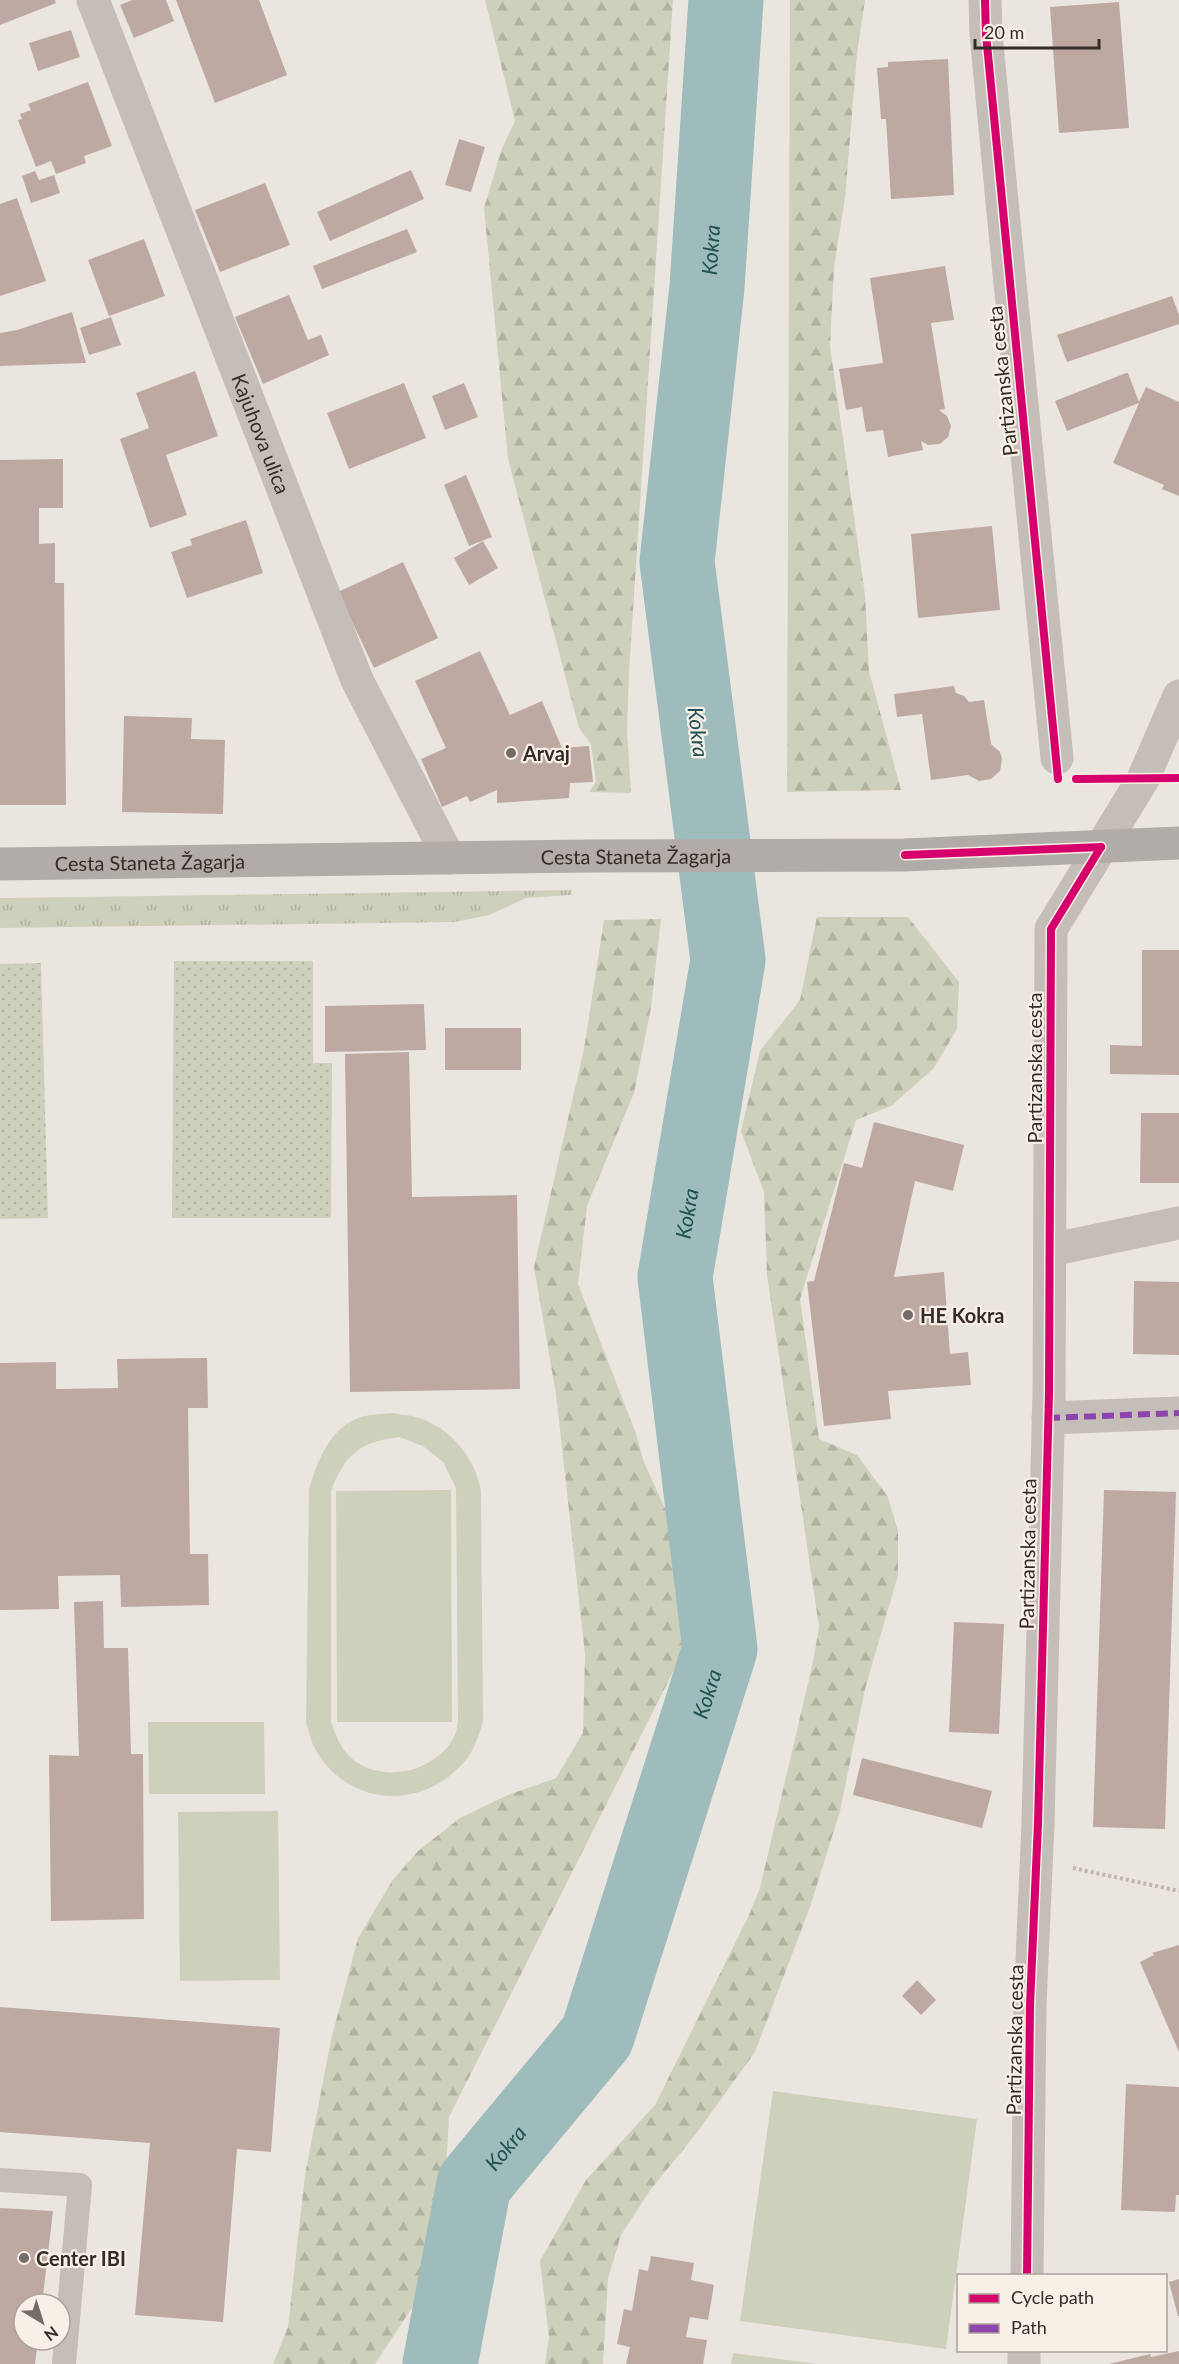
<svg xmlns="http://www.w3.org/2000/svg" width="1179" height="2364" font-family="Lato,sans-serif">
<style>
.grass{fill:url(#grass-tufts)}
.forest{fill:url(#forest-firs)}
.park{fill:url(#park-dots)}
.pitch{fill:#cdd0bb;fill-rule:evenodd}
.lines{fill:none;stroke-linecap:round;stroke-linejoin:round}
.river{stroke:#9dbcbb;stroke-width:75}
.building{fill:#bea9a2}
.path{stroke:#bdb6b1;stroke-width:4;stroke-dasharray:3 3;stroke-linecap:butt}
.service{stroke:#c4bdb8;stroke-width:24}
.minor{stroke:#c4bdb8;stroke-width:33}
.primary{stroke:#b2aca8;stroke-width:33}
.quiet{stroke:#8e44ad;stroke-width:6;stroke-dasharray:12 6;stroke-linecap:butt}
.cycleway-casing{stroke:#f8efe7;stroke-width:11}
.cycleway{stroke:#d6006c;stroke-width:8}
.poi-dot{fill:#746c68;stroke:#f8efe7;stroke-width:2}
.labels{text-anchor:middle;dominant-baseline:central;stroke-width:4.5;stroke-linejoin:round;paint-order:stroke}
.street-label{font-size:20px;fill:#342b27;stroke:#f8efe7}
.poi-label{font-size:20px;font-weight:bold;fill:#342b27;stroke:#f8efe7;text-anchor:start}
.water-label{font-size:21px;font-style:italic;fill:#205152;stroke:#f8efe7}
</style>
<defs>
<pattern id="grass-tufts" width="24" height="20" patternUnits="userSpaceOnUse" patternTransform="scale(1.5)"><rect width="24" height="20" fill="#cdd0bb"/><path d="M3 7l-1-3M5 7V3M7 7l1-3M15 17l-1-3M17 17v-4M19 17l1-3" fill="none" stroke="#b1b3a1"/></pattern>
<pattern id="forest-firs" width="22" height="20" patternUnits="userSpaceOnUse" patternTransform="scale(1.5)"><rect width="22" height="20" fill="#cdd0bb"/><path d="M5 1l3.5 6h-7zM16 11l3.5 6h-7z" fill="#b1b3a1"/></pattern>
<pattern id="park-dots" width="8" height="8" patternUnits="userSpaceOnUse" patternTransform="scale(1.5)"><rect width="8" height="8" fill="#cdd0bb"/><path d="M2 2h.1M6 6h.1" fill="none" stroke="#b1b3a1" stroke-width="1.8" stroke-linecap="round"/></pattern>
</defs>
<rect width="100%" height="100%" fill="#ebe5e0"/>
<!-- grass -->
<polygon class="grass" points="572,890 571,895 526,898 489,915 455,922 0,928 0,898 80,897"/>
<!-- forest -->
<g class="forest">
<polygon points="485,0 673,0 629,672 627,730 631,793 589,792 596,782 591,744 579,728 508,459 484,208 502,148 515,121"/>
<polygon points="790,0 865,0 857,54 845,198 834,267 830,346 865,595 869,671 901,790 787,792"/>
<polygon points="817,917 908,917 959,982 957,1029 934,1068 891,1106 856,1120 800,1299 819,1439 857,1455 888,1497 898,1531 898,1575 865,1689 840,1811 810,1907 755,2052 695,2135 651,2189 621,2235 608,2279 603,2364 545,2364 549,2337 540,2261 586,2180 655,2105 749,1915 760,1888 813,1662 819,1627 767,1275 764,1192 741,1131 760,1051 800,1000"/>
<polygon points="661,919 651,1008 634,1093 587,1206 578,1284 635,1431 644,1462 667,1513 691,1579 689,1631 680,1658 449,2117 446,2170 438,2221 427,2264 415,2303 375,2364 273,2364 288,2327 305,2175 331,2040 358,1938 392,1881 418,1851 460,1818 508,1795 556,1778 583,1733 585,1654 556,1394 534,1267 584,1049 604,920"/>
</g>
<!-- park -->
<g class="park">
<polygon points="174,961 313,961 313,1063 332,1063 331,1218 172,1218"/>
<polygon points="41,963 48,1218 0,1219 0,964"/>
</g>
<!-- pitch -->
<g class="pitch">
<path d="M393,1413C400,1415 409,1415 416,1417C450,1427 475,1457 481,1491L483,1721C479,1735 474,1751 464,1762C420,1813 344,1806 313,1745C310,1738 309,1730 306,1723L309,1490C317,1461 331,1424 365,1416C374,1414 384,1414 393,1413ZM399,1437L423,1446L443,1462L456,1488L458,1721C457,1727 456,1734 453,1739C433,1774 377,1785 348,1755C339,1745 336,1735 331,1722V1491C345,1454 360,1442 399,1437Z"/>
<polygon points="451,1490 452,1722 337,1722 336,1491"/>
<polygon points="148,1722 264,1722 265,1794 149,1794"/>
<polygon points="278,1811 280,1980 180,1981 178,1812"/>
<polygon points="773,2091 977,2119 946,2349 740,2321"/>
<polygon points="733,2353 818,2364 731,2364"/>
</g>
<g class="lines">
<!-- river -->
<path class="river" id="s1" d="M440,2364L474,2184L597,2036L720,1649L675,1277L728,960L677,562L707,287L726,0"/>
</g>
<!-- building -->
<g class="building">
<polygon points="0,0 55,0 56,3 0,25"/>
<polygon points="132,0 166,0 174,21 134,38 120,5"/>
<polygon points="176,0 259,0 287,75 215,103"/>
<polygon points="1119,2 1129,128 1059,133 1050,7"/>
<polygon points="71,30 80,57 38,71 29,43"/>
<polygon points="948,59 954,195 891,199 886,119 881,119 877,68 888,67 888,62"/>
<polygon points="88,82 112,146 84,156 86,163 56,174 51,161 36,167 18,120 22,119 20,114 31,110 28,104"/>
<polygon points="459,139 485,147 471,192 445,185"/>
<polygon points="411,170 424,199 330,241 317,212"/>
<polygon points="35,171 39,180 54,175 60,193 31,203 22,176"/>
<polygon points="265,183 290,245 220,272 195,210"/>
<polygon points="17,198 46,281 0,296 0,204"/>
<polygon points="407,229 417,252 322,289 313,266"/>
<polygon points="144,239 165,296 109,316 88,260"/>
<polygon points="945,266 954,320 931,323 945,409 939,410 947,416 951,426 948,437 940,444 928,445 921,441 923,450 888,457 883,430 866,432 862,407 846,410 839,369 883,363 870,278"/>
<polygon points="289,295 308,340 321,335 329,355 263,384 235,317"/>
<polygon points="1172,296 1179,315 1179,324 1067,362 1057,335"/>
<polygon points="72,312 86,363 0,366 0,333 17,330"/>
<polygon points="111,317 121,345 89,355 80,328"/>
<polygon points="195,371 218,436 166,455 187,515 150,528 120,439 149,428 136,393"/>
<polygon points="1126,373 1128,373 1139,402 1146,387 1179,402 1179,496 1162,489 1164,485 1113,463 1139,403 1067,431 1055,401"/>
<polygon points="404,383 426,438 349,469 327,413"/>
<polygon points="464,383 478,417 445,430 432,396"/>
<polygon points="63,459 63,508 39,508 39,544 55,543 55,583 64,583 66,805 0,805 0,460"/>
<polygon points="466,475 492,537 469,546 444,485"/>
<polygon points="246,520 263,573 187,598 171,552 192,545 190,539"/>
<polygon points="992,526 1000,610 918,618 911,534"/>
<polygon points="483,541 498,568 469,585 454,558"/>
<polygon points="403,562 438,638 374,668 338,592"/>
<polygon points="480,651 510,715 542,701 562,748 589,746 593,782 570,783 569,798 497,803 497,790 470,802 467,796 442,807 421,759 446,748 415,681"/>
<polygon points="954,686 956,693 964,696 969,702 984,700 991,744 1000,752 1002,759 1000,771 991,779 979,781 968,775 931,780 922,714 897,717 894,694"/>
<polygon points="124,716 192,718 191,739 225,740 223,814 122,812"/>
<polygon points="1142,950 1179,950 1179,1075 1110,1074 1110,1045 1142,1046"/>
<polygon points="424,1004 426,1050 325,1052 325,1006"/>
<rect x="445" y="1028" width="76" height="42"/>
<polygon points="409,1052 412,1197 517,1195 520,1389 350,1392 345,1054"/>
<polygon points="1141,1113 1179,1113 1179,1183 1140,1183"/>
<polygon points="874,1122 964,1145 953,1191 915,1181 894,1277 944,1272 950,1354 968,1352 971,1385 888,1391 891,1419 824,1426 807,1282 814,1281 844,1163 862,1168"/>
<polygon points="1134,1281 1179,1282 1179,1355 1133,1354"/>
<polygon points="207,1358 208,1408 188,1408 190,1554 208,1554 209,1605 121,1607 120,1575 58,1576 59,1609 0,1610 0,1363 56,1362 56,1389 118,1388 117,1359"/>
<polygon points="1104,1490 1176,1492 1165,1829 1093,1827"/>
<polygon points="103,1601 104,1648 128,1648 131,1754 143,1754 144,1919 51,1921 49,1755 79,1756 74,1602"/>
<polygon points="954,1622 1004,1624 999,1734 949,1732"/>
<polygon points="862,1758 992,1791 982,1828 853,1795"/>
<polygon points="1179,1945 1179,2052 1140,1962 1154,1955 1152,1953"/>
<polygon points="917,1980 936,2000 921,2015 902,1996"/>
<polygon points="0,2007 280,2028 271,2152 237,2149 223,2322 135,2315 150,2143 0,2132"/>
<polygon points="1126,2084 1179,2087 1179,2195 1176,2195 1175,2212 1121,2210"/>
<polygon points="0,2208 53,2211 42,2304 24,2304 24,2340 38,2340 35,2364 0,2364"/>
<polygon points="651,2256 694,2263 691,2280 714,2285 708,2320 690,2317 686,2337 707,2340 703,2364 626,2364 630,2347 617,2344 624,2309 632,2311 639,2269 648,2271"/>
<polygon points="1179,2279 1179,2316 1178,2316 1169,2282"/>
<polygon points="1179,2351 1179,2364 1109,2364 1150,2354 1151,2357"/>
</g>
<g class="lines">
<!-- path -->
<polyline class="path" points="1073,1868 1179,1891"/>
<!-- service -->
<polyline class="service" points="0,2180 80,2185 64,2364"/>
<!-- minor -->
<g class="minor">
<path id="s2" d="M93,0L357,680L449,858"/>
<polyline points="985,0 986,34 1003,212 1057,758"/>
<polyline points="1050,1250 1179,1223"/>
<polyline points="1048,1418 1179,1413"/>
<polyline points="1027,2276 1030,2005 1038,1823 1049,1393 1051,929 1143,779 1179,696"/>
<polyline points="1024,2364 1024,2350"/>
</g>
<!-- primary -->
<path class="primary" id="s3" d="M0,864L590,856L905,855L1179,843"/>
<!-- quiet -->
<polyline class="quiet" points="1048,1418 1179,1413"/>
<defs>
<g id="cycleway">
<polyline points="985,0 986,34 1058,779"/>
<polyline points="1076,779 1179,778"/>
<polyline points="905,855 1101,847"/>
<polyline points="1027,2276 1030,2005 1038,1823 1049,1393 1051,929 1101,847"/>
</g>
</defs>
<!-- cycleway casing -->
<use href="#cycleway" class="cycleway-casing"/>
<!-- cycleway -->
<use href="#cycleway" class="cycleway"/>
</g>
<!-- markers -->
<g class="poi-dot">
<circle cx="511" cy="753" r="6"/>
<circle cx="908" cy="1315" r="6"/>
<circle cx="24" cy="2258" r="6"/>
</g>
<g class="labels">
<!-- street labels -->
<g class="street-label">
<text transform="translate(1002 381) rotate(-96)">Partizanska cesta</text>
<text stroke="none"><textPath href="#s2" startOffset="465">Kajuhova ulica</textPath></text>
<text stroke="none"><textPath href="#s3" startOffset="636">Cesta Staneta Žagarja</textPath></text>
<text stroke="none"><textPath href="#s3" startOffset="150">Cesta Staneta Žagarja</textPath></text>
<text transform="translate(1034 1068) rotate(-90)">Partizanska cesta</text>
<text transform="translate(1027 1554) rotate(-89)">Partizanska cesta</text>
<text transform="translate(1014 2040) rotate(-89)">Partizanska cesta</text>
</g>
<!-- poi labels -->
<g class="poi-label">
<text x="523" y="753">Arvaj</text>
<text x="920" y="1315">HE Kokra</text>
<text x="36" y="2258">Center IBI</text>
</g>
<!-- water labels -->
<g class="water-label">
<text stroke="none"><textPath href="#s1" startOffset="2193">Kokra</textPath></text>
<text transform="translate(699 732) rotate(83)">Kokra</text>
<text stroke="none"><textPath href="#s1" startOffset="1221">Kokra</textPath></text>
<text stroke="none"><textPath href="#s1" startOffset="735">Kokra</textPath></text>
<text stroke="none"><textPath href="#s1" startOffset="231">Kokra</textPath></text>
</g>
</g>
<!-- legend -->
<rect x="957" y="2274" width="210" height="78" fill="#f8efe7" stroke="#aaa19a" stroke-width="1.5"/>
<rect x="969" y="2294" width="30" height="9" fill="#d6006c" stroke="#aaa19a" stroke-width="1.5"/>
<text x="1011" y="2304" font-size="18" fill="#342b27">Cycle path</text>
<rect x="969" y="2324" width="30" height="9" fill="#8e44ad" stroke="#aaa19a" stroke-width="1.5"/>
<text x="1011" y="2334" font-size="18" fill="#342b27">Path</text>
<!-- north arrow -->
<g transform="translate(42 2322) rotate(142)"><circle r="28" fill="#f8efe7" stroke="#aaa19a" stroke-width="1.5"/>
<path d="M0-4.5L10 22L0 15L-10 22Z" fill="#746c68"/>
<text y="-9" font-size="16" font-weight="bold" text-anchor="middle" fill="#342b27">N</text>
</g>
<!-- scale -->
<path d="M975 39v9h124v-9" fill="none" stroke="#342b27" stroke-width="3"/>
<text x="984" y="39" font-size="18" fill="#342b27" stroke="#f8efe7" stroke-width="4.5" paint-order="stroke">20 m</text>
</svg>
